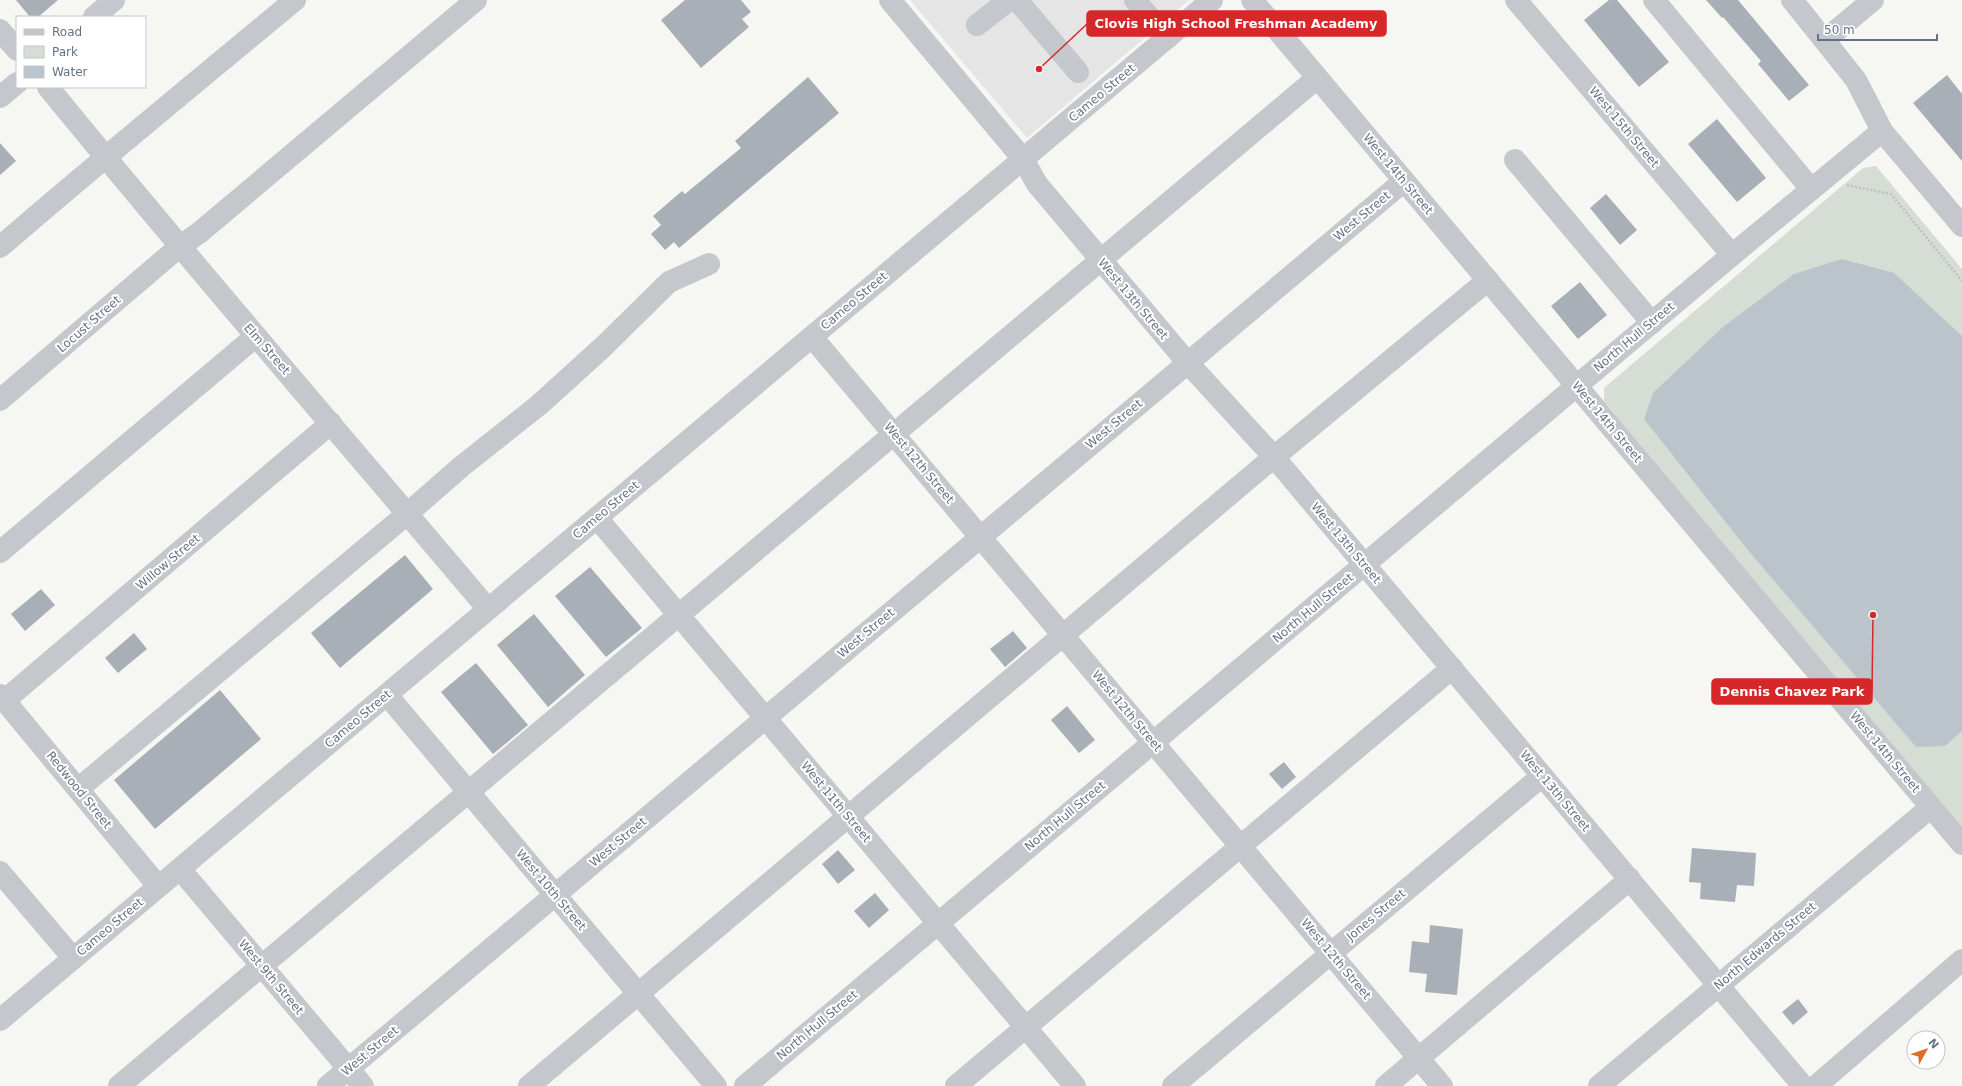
<svg xmlns="http://www.w3.org/2000/svg" width="1962" height="1086" font-family="'DejaVu Sans',sans-serif">
<style>
.built{fill:#e4e5e4}
.green{fill:#d6ddd4}
.water{fill:#bbc4ca}
.building{fill:#a8afb6}
.lines{fill:none;stroke-linecap:round;stroke-linejoin:round}
.path{stroke:#bebfc2;stroke-width:2.5;stroke-dasharray:2 2;stroke-linecap:butt}
.minor{stroke:#c4c7cb;stroke-width:22}
.labels{text-anchor:middle;dominant-baseline:central;stroke-width:4;stroke-linejoin:round;paint-order:stroke}
.street-label{font-size:12px;fill:#657284;stroke:#fff}
.leader{fill:none;stroke:#d62828;stroke-width:1.5}
.callout-dot{fill:#d62828;stroke:#fff;stroke-width:1.5}
.callout{fill:#d62828;stroke:#d62828;stroke-width:1.5}
.callout-label{font-size:13px;text-anchor:middle;font-weight:bold;fill:#fff}
</style>
<rect width="100%" height="100%" fill="#f6f6f3"/>
<!-- built -->
<polygon class="built" points="910,0 1189,0 1027,138"/>
<!-- green -->
<polygon class="green" points="1876,166 1962,269 1962,828 1604,401 1604,388 1863,168"/>
<!-- water -->
<polygon class="water" points="1842,259 1894,273 1962,336 1962,731 1945,746 1916,747 1747,549 1644,419 1653,393 1724,326 1794,274"/>
<!-- building -->
<g class="building">
<polygon points="16,0 58,0 38,17 30,17"/>
<polygon points="685,0 741,0 751,12 742,19 749,27 701,68 661,20"/>
<polygon points="1609,0 1617,0 1669,62 1639,87 1584,20"/>
<polygon points="1706,0 1738,0 1809,85 1789,101 1758,64 1761,61 1723,17 1722,18"/>
<polygon points="1947,75 1962,94 1962,161 1913,103"/>
<polygon points="808,77 839,113 679,248 674,242 665,250 651,234 661,225 653,216 682,191 685,194 741,148 735,141"/>
<polygon points="1717,119 1766,178 1737,202 1688,144"/>
<polygon points="0,143 16,161 0,175"/>
<polygon points="1606,194 1637,230 1620,245 1590,208"/>
<polygon points="1580,282 1607,315 1578,339 1551,306"/>
<polygon points="405,555 433,589 340,668 311,633"/>
<polygon points="590,567 642,628 606,657 555,596"/>
<polygon points="41,589 55,605 25,631 11,614"/>
<polygon points="534,614 585,675 548,707 497,645"/>
<polygon points="1013,631 1027,648 1005,667 990,649"/>
<polygon points="134,633 147,649 118,673 105,658"/>
<polygon points="476,663 528,725 493,754 441,692"/>
<polygon points="220,690 261,739 155,829 114,780"/>
<polygon points="1067,706 1095,740 1079,753 1051,720"/>
<polygon points="1284,762 1296,777 1282,789 1269,774"/>
<polygon points="1692,848 1756,853 1754,886 1737,885 1735,902 1700,899 1701,883 1689,882"/>
<polygon points="838,850 855,870 838,884 822,864"/>
<polygon points="875,893 889,910 869,928 854,911"/>
<polygon points="1430,925 1463,929 1457,995 1425,992 1427,974 1409,972 1412,941 1429,943"/>
<polygon points="1798,999 1808,1012 1793,1025 1782,1012"/>
</g>
<g class="lines">
<!-- path -->
<polyline class="path" points="1847,185 1891,194 1962,281"/>
<!-- minor -->
<g class="minor">
<polyline points="890,0 1023,159 1037,184 1187,362 1274,457 1803,1086"/>
<polyline points="1017,0 1078,72"/>
<polyline points="1135,0 1167,38"/>
<polyline points="1252,0 1962,844"/>
<polyline points="1516,0 1732,255"/>
<polyline points="1654,0 1811,189"/>
<polyline points="1792,0 1856,80 1882,131 1962,226"/>
<polyline points="94,17 114,0"/>
<polyline points="977,25 1009,0"/>
<polyline points="0,30 17,50"/>
<polyline points="1825,40 1873,0"/>
<path d="M48,87C192,264 341,435 488,609"/>
<polyline points="0,97 17,83"/>
<polyline points="1515,160 1652,323"/>
<path d="M0,247C97,163 196,82 295,0"/>
<polyline points="812,337 1442,1086"/>
<polyline points="0,400 179,247 199,233 476,0"/>
<polyline points="597,518 1075,1086"/>
<polyline points="0,552 256,336"/>
<polyline points="0,695 158,886"/>
<polyline points="387,695 716,1086"/>
<polyline points="5,700 331,423"/>
<polyline points="78,789 407,514 462,466 539,405 604,346 669,282 709,264"/>
<polyline points="180,869 363,1086"/>
<polyline points="0,872 73,958"/>
<polyline points="0,1020 1212,0"/>
<polyline points="119,1086 1317,78"/>
<polyline points="328,1086 1404,181"/>
<polyline points="529,1086 1274,457 1488,280"/>
<polyline points="745,1086 1732,255 1882,131"/>
<polyline points="956,1086 1452,668"/>
<polyline points="1173,1086 1542,776"/>
<polyline points="1386,1086 1630,879"/>
<polyline points="1599,1086 1931,807"/>
<polyline points="1816,1086 1962,960"/>
</g>
</g>
<g class="labels">
<!-- street labels -->
<g class="street-label">
<text transform="translate(1102 93) rotate(-40)">Cameo Street</text>
<text transform="translate(1624 127) rotate(50)">West 15th Street</text>
<text transform="translate(1398 174) rotate(50)">West 14th Street</text>
<text transform="translate(1362 216) rotate(-40)">West Street</text>
<text transform="translate(1133 299) rotate(50)">West 13th Street</text>
<text transform="translate(854 301) rotate(-40)">Cameo Street</text>
<text transform="translate(89 324) rotate(-41)">Locust Street</text>
<text transform="translate(1634 337) rotate(-40)">North Hull Street</text>
<text transform="translate(267 349) rotate(49)">Elm Street</text>
<text transform="translate(1607 422) rotate(50)">West 14th Street</text>
<text transform="translate(1114 424) rotate(-40)">West Street</text>
<text transform="translate(919 463) rotate(50)">West 12th Street</text>
<text transform="translate(606 510) rotate(-40)">Cameo Street</text>
<text transform="translate(1346 543) rotate(50)">West 13th Street</text>
<text transform="translate(168 562) rotate(-40)">Willow Street</text>
<text transform="translate(1313 608) rotate(-40)">North Hull Street</text>
<text transform="translate(866 633) rotate(-40)">West Street</text>
<text transform="translate(1127 711) rotate(50)">West 12th Street</text>
<text transform="translate(358 719) rotate(-40)">Cameo Street</text>
<text transform="translate(1885 752) rotate(50)">West 14th Street</text>
<text transform="translate(79 790) rotate(51)">Redwood Street</text>
<text transform="translate(1555 791) rotate(50)">West 13th Street</text>
<text transform="translate(836 802) rotate(50)">West 11th Street</text>
<text transform="translate(1065 816) rotate(-40)">North Hull Street</text>
<text transform="translate(618 842) rotate(-40)">West Street</text>
<text transform="translate(551 890) rotate(50)">West 10th Street</text>
<text transform="translate(1376 915) rotate(-40)">Jones Street</text>
<text transform="translate(110 927) rotate(-40)">Cameo Street</text>
<text transform="translate(1765 946) rotate(-40)">North Edwards Street</text>
<text transform="translate(1336 959) rotate(50)">West 12th Street</text>
<text transform="translate(271 977) rotate(50)">West 9th Street</text>
<text transform="translate(817 1025) rotate(-40)">North Hull Street</text>
<text transform="translate(370 1051) rotate(-40)">West Street</text>
</g>
</g>
<!-- callouts -->
<path class="leader" d="M1039 69L1087 24M1873 615L1872 691"/>
<g class="callout-dot">
<circle cx="1039" cy="69" r="4"/>
<circle cx="1873" cy="615" r="4"/>
</g>
<g class="callout">
<rect x="1087" y="11" width="299" height="25" rx="4"/>
<rect x="1712" y="679" width="160" height="25" rx="4"/>
</g>
<g class="callout-label">
<text x="1236" y="28">Clovis High School Freshman Academy</text>
<text x="1792" y="696">Dennis Chavez Park</text>
</g>
<!-- legend -->
<rect x="16" y="16" width="130" height="72" fill="#ffffff" stroke="#c1c7ce"/>
<rect x="24" y="29" width="20" height="6" fill="#c4c7cb" stroke="#c1c7ce"/>
<text x="52" y="36" font-size="12" fill="#657284">Road</text>
<rect x="24" y="46" width="20" height="12" fill="#d6ddd4" stroke="#c1c7ce"/>
<text x="52" y="56" font-size="12" fill="#657284">Park</text>
<rect x="24" y="66" width="20" height="12" fill="#bbc4ca" stroke="#c1c7ce"/>
<text x="52" y="76" font-size="12" fill="#657284">Water</text>
<!-- north arrow -->
<g transform="translate(1926 1050) rotate(50)"><circle r="19" fill="#ffffff" stroke="#c1c7ce"/>
<path d="M0-3L7 15L0 10L-7 15Z" fill="#e26c27"/>
<text y="-6" font-size="11" font-weight="bold" text-anchor="middle" fill="#657284">N</text>
</g>
<!-- scale -->
<path d="M1818 34v6h119v-6" fill="none" stroke="#657284" stroke-width="2"/>
<text x="1824" y="34" font-size="12" fill="#657284" stroke="#ffffff" stroke-width="3" paint-order="stroke">50 m</text>
</svg>
